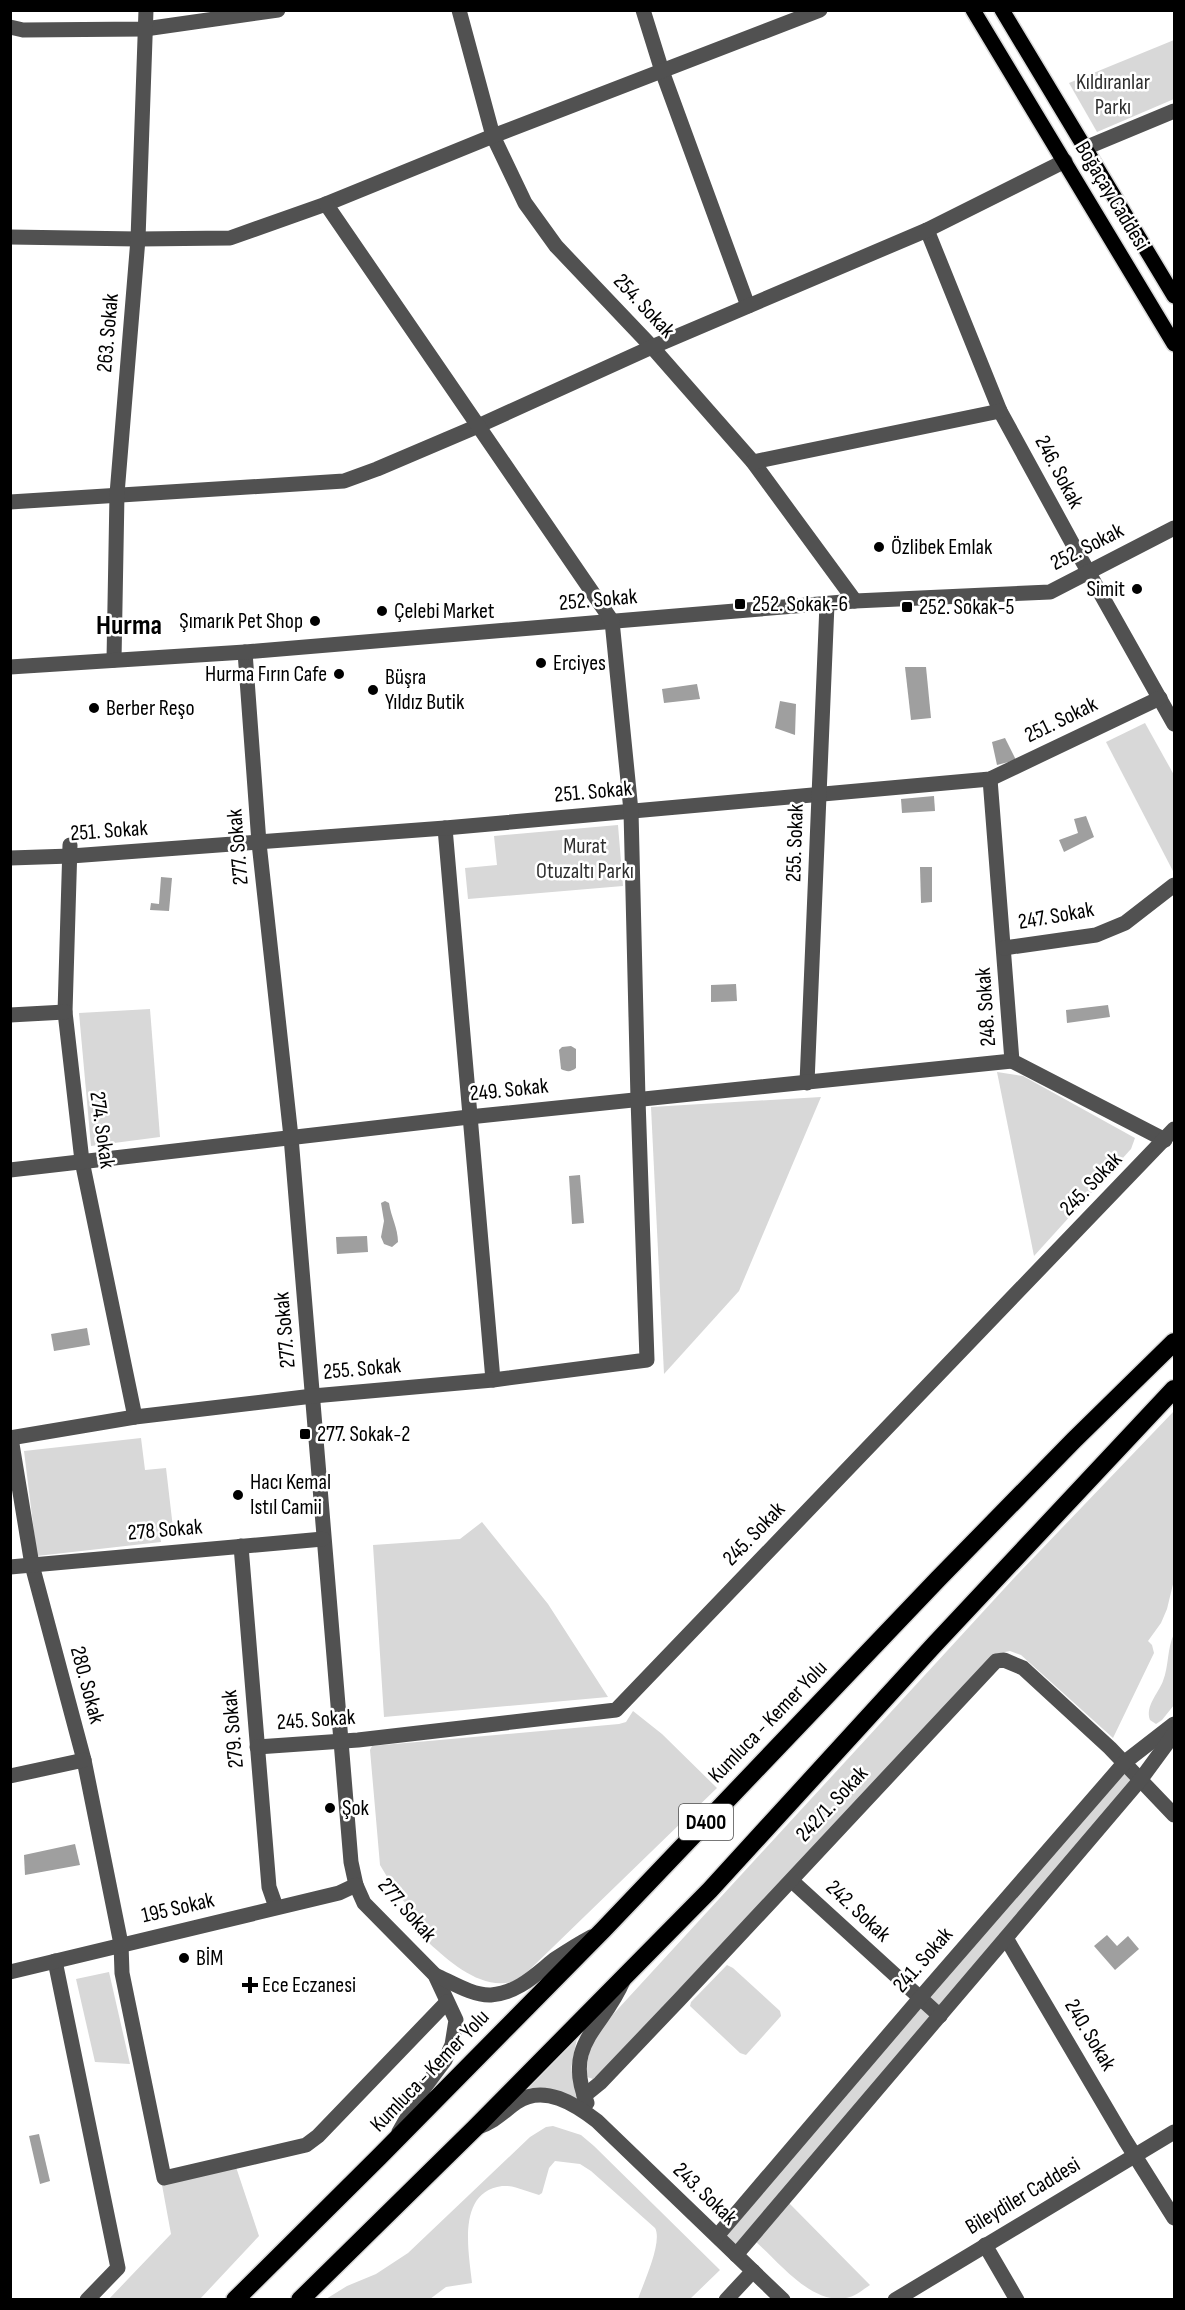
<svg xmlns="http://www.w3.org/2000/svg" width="1185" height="2310" font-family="'Sofia Sans Condensed',sans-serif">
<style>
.green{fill:#d8d8d8}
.water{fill:#9f9f9f}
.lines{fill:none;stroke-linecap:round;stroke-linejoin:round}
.major-casing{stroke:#dbdbdb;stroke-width:18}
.highway-casing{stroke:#dbdbdb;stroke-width:21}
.minor{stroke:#515151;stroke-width:15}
.major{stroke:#000;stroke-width:15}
.highway{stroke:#000;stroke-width:18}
.poi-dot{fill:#000;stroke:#fff;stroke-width:2}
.labels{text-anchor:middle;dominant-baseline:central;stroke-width:5;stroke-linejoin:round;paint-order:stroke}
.shield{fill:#fff;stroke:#4c4c4c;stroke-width:1.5}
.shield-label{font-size:21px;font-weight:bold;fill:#000}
.park-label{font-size:22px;fill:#2f2f2f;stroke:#fff}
.street-label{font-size:22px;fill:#000;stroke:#fff}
.poi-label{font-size:22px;fill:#000;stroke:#fff;text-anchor:start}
.district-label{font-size:28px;font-weight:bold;fill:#000;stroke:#fff}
</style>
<rect width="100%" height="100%" fill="#fff"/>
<!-- green -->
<g class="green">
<polygon points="1174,40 1174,99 1097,132 1069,83"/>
<polygon points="1145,723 1174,775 1174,873 1106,742"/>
<polygon points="618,825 623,886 468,899 465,868 497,865 494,836"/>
<polygon points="150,1009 160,1137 91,1146 79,1013"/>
<polygon points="997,1072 1023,1076 1135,1138 1131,1149 1034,1256"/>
<polygon points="821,1097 739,1291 664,1374 651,1107"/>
<path d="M1174,1411V1580L1167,1609L1161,1623L1148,1641L1152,1645L1154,1653L1113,1738L1021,1655L1010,1651L995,1654L597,2076L593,2079L587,2077C587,2051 591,2042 606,2022L1015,1577Z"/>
<polygon points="141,1438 145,1470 166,1468 173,1528 159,1529 161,1542 37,1556 24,1451"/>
<polygon points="482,1522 548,1604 608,1697 384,1717 373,1545 460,1539"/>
<path d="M1174,1634V1705L1162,1720L1156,1724L1150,1720C1145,1706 1158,1694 1163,1681C1169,1666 1167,1648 1174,1634Z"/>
<path d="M633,1711L662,1734L717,1788L520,1979C486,1994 453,1965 429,1943L436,1935L398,1895L380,1865L370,1750L372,1746L619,1724L626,1722Z"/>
<polygon points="1125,1768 1136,1779 940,2009 927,1998"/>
<polygon points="727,1965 733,1968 780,2011 781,2016 746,2055 740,2053 690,2006 691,2002"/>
<polygon points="109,1972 130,2064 95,2062 76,1979"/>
<polygon points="920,2006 932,2017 736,2248 723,2236"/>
<polygon points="578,2033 571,2069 582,2104 537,2088 523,2089"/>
<path d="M553,2126L581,2135L594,2146L720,2270L690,2299H638C643,2284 663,2242 655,2228L591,2171L580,2164L555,2161L549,2168L542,2193L539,2195C527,2192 514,2185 502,2186C456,2192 469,2253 472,2283L446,2287L430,2299L399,2300L326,2299L347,2286L376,2274L408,2253L530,2137L546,2127Z"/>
<polygon points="236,2167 259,2236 200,2299 108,2300 171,2234 162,2185"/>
<path d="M789,2203L870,2285C864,2289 857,2295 850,2297C814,2308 780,2263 756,2242Z"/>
</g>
<!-- water -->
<g class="water">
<polygon points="905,667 926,667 931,718 911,720"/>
<polygon points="697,684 700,699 664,703 662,689"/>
<polygon points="780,701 796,704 795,735 775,728"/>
<polygon points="1005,738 1016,760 997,765 992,742"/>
<polygon points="934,796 935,811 902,813 901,799"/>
<polygon points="1086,816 1094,837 1064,852 1059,840 1078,833 1074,819"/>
<polygon points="920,867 932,867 932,902 921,903"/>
<polygon points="161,877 172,878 169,911 150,910 151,903 159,904"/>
<polygon points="736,984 737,1001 711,1002 711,985"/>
<polygon points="1108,1005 1110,1017 1067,1023 1066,1010"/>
<path d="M571,1046L576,1049V1068C571,1072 567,1072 561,1069L559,1050L562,1047Z"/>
<polygon points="580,1175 584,1223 572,1224 569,1176"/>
<path d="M385,1201L389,1203C391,1217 398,1228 398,1242L392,1247L384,1244L381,1237L384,1221L381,1203Z"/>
<polygon points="367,1236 368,1252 337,1254 336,1237"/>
<polygon points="87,1328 90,1345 54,1351 51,1334"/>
<polygon points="75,1844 80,1865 25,1875 24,1855"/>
<polygon points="1107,1935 1117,1946 1128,1936 1139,1949 1115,1970 1094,1946"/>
<polygon points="39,2134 50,2181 40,2184 29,2136"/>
</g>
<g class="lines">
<defs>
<g id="major">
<polyline points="973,10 1174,344"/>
<polyline points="1002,10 1174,296"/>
</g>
<g id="highway">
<polyline points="235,2300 379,2157 603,1930 938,1579 1074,1440 1174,1342"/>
<polyline points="300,2300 475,2128 710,1890 934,1645 1174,1389"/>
</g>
</defs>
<!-- major casing -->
<use href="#major" class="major-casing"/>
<!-- highway casing -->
<use href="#highway" class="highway-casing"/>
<!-- minor -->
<g class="minor">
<polyline points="459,10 493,136 525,203 556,246 652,347 753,462 855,601"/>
<polyline points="643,10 662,71 748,306"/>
<polyline points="10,27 23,30 145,29 278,10"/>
<polyline points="1085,148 1174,111"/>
<polyline points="927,230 1000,411 1076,550 1174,724"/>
<polyline points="10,237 138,239 230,238 326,204 493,136 820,10"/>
<polyline points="753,462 1000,411"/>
<polyline points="10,502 344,481 377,469 478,426 652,347 927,230 1065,161"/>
<polyline points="245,652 259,843 291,1137 351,1862 356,1885 364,1903 435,1975 456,2020 452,2045 445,2060 424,2088 399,2132"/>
<polyline points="114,660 117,494 138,239 146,10"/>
<polyline points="10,667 245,652 855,601 1050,592 1174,528"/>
<polyline points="990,779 1012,1061 1165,1140"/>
<polyline points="445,828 493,1380"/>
<polyline points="70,845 65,1012 82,1161 135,1417"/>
<polyline points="10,858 71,856 445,828 990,779 1160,698"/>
<polyline points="1004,948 1096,935 1125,923 1174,885"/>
<polyline points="10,1015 65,1012"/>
<polyline points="807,1083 827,604"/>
<polyline points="10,1170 469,1117 1012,1061"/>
<polyline points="10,1438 135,1417 313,1396 493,1380 647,1360 638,1099 631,811 612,621 326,204"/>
<polyline points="11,1438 32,1565 84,1760 121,1944 122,1973 164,2178 306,2145 318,2136 447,2002"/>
<polyline points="241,1546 269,1887 276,1907"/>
<polyline points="10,1567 323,1539"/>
<polyline points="257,1747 358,1740 616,1710 1174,1129"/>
<polyline points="10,1776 84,1760"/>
<polyline points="792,1881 940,2016"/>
<polyline points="1006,1938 1125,2140 1174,2218"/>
<polyline points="55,1961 118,2268 87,2300"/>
<polyline points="10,1972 339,1893 356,1885"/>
<path d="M435,1975C451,1982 473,1996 491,1995C518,1993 536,1974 555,1959C567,1951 578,1944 591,1937"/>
<polyline points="584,2096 600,2083 679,2000 996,1661 1004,1660 1023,1668 1110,1748 1174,1815"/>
<path d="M587,2103C562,2043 604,2028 623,1981"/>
<path d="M478,2127C494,2122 503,2112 517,2102C544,2084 575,2104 597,2121L783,2300"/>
<polyline points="717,2236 920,1998 1125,1762 1174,1724"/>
<polyline points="985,2245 1017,2300"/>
<polyline points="736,2255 1141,1779 1174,1734"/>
<polyline points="726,2300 753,2271"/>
<polyline points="895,2300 1174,2132"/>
</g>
<!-- major -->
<use href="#major" class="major"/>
<!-- highway -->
<use href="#highway" class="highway"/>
</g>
<!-- markers -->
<g class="poi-dot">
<circle cx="879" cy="547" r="6"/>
<circle cx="1137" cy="589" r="6"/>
<rect x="734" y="598" width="12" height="12" rx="3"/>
<rect x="901" y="601" width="12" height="12" rx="3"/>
<circle cx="382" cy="611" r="6"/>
<circle cx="315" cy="621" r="6"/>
<circle cx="541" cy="663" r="6"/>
<circle cx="339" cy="674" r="6"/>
<circle cx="373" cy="690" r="6"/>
<circle cx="94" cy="708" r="6"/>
<rect x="299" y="1428" width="12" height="12" rx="3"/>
<circle cx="238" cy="1495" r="6"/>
<circle cx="330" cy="1808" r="6"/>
<circle cx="184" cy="1958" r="6"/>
<path d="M247 1976h6v6h6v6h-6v6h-6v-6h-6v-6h6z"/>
</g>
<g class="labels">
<!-- shield labels -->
<rect class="shield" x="679" y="1804" width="54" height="36" rx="4.5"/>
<g class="shield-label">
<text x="706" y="1822">D400</text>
</g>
<!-- park labels -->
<g class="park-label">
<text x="1113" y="82">Kıldıranlar<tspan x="1113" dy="25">Parkı</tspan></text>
<text x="585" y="846">Murat<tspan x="585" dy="25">Otuzaltı Parkı</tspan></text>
</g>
<!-- street labels -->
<g class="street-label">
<text transform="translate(1112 196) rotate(59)">Boğaçay Caddesi</text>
<text transform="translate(644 306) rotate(47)">254. Sokak</text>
<text transform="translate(108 333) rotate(-85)">263. Sokak</text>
<text transform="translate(1059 472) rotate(62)">246. Sokak</text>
<text transform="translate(1087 547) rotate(-27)">252. Sokak</text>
<text transform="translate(598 600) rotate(-5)">252. Sokak</text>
<text transform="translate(1061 720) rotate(-26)">251. Sokak</text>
<text transform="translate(593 792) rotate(-5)">251. Sokak</text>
<text transform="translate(109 831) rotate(-4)">251. Sokak</text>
<text transform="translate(795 843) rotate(-88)">255. Sokak</text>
<text transform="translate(238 847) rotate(-95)">277. Sokak</text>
<text transform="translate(1056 916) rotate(-10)">247. Sokak</text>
<text transform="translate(986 1007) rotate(-94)">248. Sokak</text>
<text transform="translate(509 1090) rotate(-6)">249. Sokak</text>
<text transform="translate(102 1130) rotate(82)">274. Sokak</text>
<text transform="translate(1091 1184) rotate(-46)">245. Sokak</text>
<text transform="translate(285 1330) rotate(-95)">277. Sokak</text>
<text transform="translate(362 1369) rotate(-5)">255. Sokak</text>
<text transform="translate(165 1530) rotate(-5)">278 Sokak</text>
<text transform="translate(754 1534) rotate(-46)">245. Sokak</text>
<text transform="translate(87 1685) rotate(75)">280. Sokak</text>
<text transform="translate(316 1720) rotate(-4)">245. Sokak</text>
<text transform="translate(768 1722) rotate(-46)">Kumluca - Kemer Yolu</text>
<text transform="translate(233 1729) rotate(-95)">279. Sokak</text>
<text transform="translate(832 1804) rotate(-47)">242/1. Sokak</text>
<text transform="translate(178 1908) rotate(-13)">195 Sokak</text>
<text transform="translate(407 1910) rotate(49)">277. Sokak</text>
<text transform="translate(858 1911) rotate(43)">242. Sokak</text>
<text transform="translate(923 1960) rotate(-49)">241. Sokak</text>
<text transform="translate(1090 2035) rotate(59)">240. Sokak</text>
<text transform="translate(430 2071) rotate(-46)">Kumluca - Kemer Yolu</text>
<text transform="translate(705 2194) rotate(44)">243. Sokak</text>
<text transform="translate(1023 2196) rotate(-31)">Bileydiler Caddesi</text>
</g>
<!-- poi labels -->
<g class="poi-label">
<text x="891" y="547">Özlibek Emlak</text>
<text x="1125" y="589" text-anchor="end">Simit</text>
<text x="752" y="604">252. Sokak-6</text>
<text x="919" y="607">252. Sokak-5</text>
<text x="394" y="611">Çelebi Market</text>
<text x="303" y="621" text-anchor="end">Şımarık Pet Shop</text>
<text x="553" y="663">Erciyes</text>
<text x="327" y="674" text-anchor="end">Hurma Fırın Cafe</text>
<text x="385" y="677">Büşra<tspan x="385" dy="25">Yıldız Butik</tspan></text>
<text x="106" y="708">Berber Reşo</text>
<text x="317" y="1434">277. Sokak-2</text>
<text x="250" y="1482">Hacı Kemal<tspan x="250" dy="25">Istıl Camii</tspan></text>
<text x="342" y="1808">Şok</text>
<text x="196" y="1958">BİM</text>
<text x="262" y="1985">Ece Eczanesi</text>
</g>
<!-- district labels -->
<g class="district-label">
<text x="129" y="625">Hurma</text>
</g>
</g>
<!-- border -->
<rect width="1185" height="2310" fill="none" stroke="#000000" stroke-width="24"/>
</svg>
